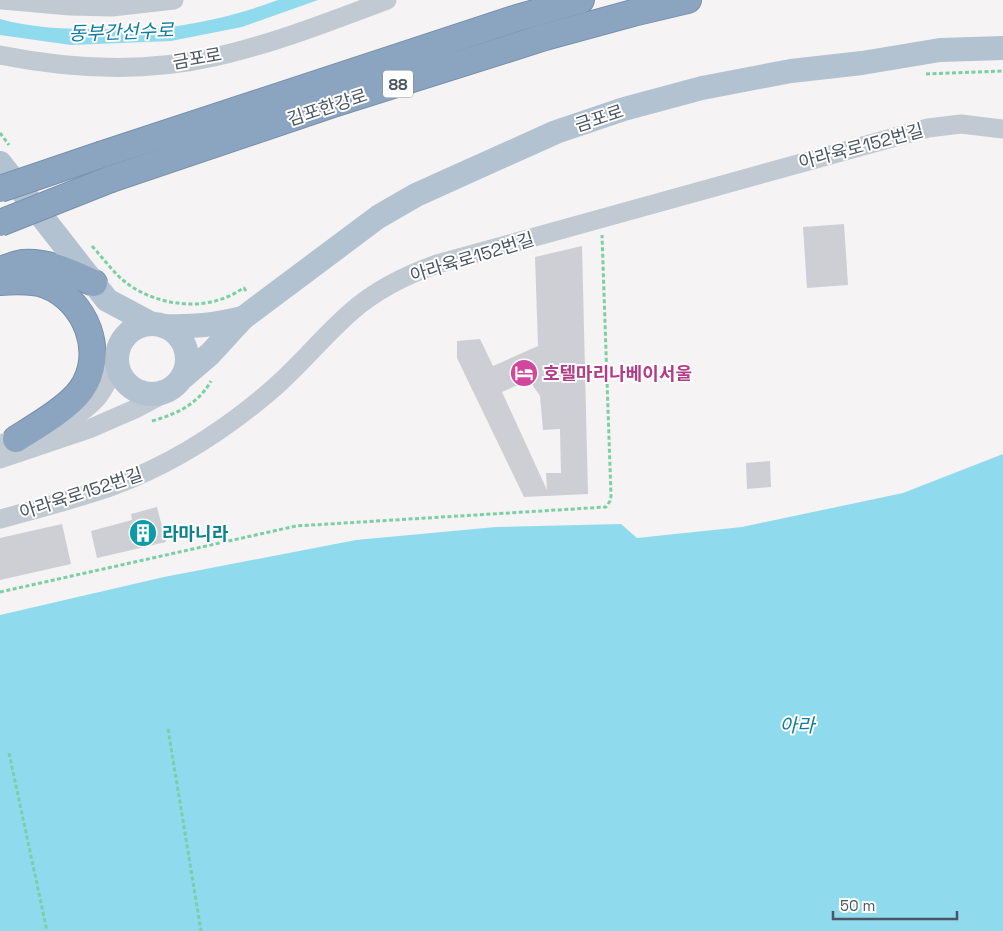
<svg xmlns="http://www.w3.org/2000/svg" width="1003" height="931" font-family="'Space Grotesk','Noto Sans KR',sans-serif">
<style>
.water{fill:#90daee}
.building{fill:#cdcfd5;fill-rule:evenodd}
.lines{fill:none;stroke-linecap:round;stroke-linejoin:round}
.highway-casing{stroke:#7690ad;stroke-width:28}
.path{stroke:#7ad0a6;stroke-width:3;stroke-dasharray:4 2.5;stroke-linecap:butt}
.minor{stroke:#c1cad2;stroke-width:19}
.major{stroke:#b3c2d1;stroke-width:24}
.highway{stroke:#8ba5c1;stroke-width:26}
.highway-bridge-casing{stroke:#7690ad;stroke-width:28;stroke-linecap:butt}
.highway-bridge{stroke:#8ba5c1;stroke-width:26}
.labels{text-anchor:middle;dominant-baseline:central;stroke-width:4;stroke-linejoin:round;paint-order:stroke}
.shield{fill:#fff;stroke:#808990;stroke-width:1}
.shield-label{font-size:16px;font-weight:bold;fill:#4a5661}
.street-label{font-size:18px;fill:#4a5661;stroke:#fff}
.hotel-label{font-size:18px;font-weight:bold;fill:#b23c85;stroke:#fff;text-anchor:start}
.culture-label{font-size:18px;font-weight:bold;fill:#0d838f;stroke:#fff;text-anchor:start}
.water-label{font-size:19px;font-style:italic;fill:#0c7c9b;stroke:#fff}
</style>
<rect width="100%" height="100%" fill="#f5f3f3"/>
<!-- water -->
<g class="water">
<path d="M278,0H318L242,27L171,41L71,45L0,35V19C31,28 66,29 98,29C120,29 142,30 163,28C202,23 241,14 278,0Z"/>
<polygon points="1003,454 1003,931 0,931 0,615 164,577 356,540 496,527 621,524 637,538 742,527 903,493"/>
</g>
<!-- building -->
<g class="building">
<polygon points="844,224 848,285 807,288 803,227"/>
<path d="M582,246L588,494L524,497L457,358V341L480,339L493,366L538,346L535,257ZM529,380L540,396L543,430L560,429L561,473H546L547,490L502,392Z"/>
<polygon points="770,461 771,487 747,489 746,463"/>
<polygon points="157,507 166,542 97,558 91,531 132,520 131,514"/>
<polygon points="62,524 71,564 0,580 0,538"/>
</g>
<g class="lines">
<defs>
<g id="highway">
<polyline points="103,154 517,18 581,0"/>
<polyline points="111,179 333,104 545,37 633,13 688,0"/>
<path d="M0,270C7,268 15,264 23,263C48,261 71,273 94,283"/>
<path d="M0,282C15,281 32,280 46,285C86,300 107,354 81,390C68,408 35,427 16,439"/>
</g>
</defs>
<!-- highway casing -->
<use href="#highway" class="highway-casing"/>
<!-- path -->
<g class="path">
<polyline points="926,74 1003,71"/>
<polyline points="0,133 9,145"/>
<path d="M92,246C103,258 112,271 124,281C151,303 194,311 227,297C233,295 238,291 244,288L246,291"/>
<path d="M152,421C177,414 198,404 211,381"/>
<polyline points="0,592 296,526 606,507 610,501 611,496 602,235"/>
<polyline points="168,729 201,931"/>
<polyline points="9,753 47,931"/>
</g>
<!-- minor -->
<g class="minor">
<polyline points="2,0 70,6 112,7 174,0"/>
<path d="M0,55C70,69 144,73 214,57C273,44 331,21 387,0"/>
<path d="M0,444C33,435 73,425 97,398C106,387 111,374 116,361"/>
<polyline points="0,459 89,429 135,409 165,393"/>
<path d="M0,519C38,509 76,499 113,486C170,465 222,432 268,393C298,368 322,337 352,311C377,289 406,275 437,264L928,128L961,124L1003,129"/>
</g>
<!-- major -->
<g class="major">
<polyline points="0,163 107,300 152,324"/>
<circle cx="152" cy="359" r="35"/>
<path d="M164,326C195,327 213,325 243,318"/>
<polyline points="183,377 210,354 243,318 378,217 416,195 556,132 624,109 702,88 791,71 862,63 940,50 1003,48"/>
</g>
<!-- highway -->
<use href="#highway" class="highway"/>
<defs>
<g id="highway-bridge">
<polyline points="0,189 103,154"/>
<polyline points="0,223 111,179"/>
</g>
</defs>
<!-- highway-bridge casing -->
<use href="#highway-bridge" class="highway-bridge-casing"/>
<!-- highway-bridge -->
<use href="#highway-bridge" class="highway-bridge"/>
</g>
<!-- icons -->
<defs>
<symbol id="hotel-disc" viewBox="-11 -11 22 22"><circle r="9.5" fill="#d1479c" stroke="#fff"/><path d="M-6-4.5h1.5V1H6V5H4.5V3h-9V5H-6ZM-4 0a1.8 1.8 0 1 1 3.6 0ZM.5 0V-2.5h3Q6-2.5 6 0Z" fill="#fff"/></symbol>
<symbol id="building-disc" viewBox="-11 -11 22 22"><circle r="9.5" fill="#0f9aa8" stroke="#fff"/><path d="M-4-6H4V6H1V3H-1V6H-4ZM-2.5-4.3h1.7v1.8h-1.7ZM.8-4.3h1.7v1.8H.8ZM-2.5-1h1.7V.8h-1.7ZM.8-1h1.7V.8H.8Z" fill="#fff"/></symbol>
</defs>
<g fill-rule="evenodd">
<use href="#hotel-disc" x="508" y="357" width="32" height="32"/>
<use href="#building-disc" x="127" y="517" width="32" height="32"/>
</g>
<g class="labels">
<!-- shield labels -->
<rect class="shield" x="383" y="70.5" width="30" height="27" rx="4"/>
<g class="shield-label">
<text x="398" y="84">88</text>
</g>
<!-- street labels -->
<g class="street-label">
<text transform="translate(197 58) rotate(-10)">금포로</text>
<text transform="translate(327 107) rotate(-18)">김포한강로</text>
<text transform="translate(599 118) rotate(-18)">금포로</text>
<text transform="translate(861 146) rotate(-15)">아라육로152번길</text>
<text transform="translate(472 257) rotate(-17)">아라육로152번길</text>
<text transform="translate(81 493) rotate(-18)">아라육로152번길</text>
</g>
<!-- hotel labels -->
<g class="hotel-label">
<text x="543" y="373">호텔마리나베이서울</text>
</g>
<!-- culture labels -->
<g class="culture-label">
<text x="162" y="533">라마니라</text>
</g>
<!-- water labels -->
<g class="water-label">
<text transform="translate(121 32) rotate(-2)">동부간선수로</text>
<text x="797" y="725">아라</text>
</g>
</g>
<!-- scale -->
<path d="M833 911v8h124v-8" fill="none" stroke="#4a5661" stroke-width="2.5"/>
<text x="840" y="911" font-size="15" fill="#4a5661" stroke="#ffffff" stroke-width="4" paint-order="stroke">50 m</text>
</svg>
